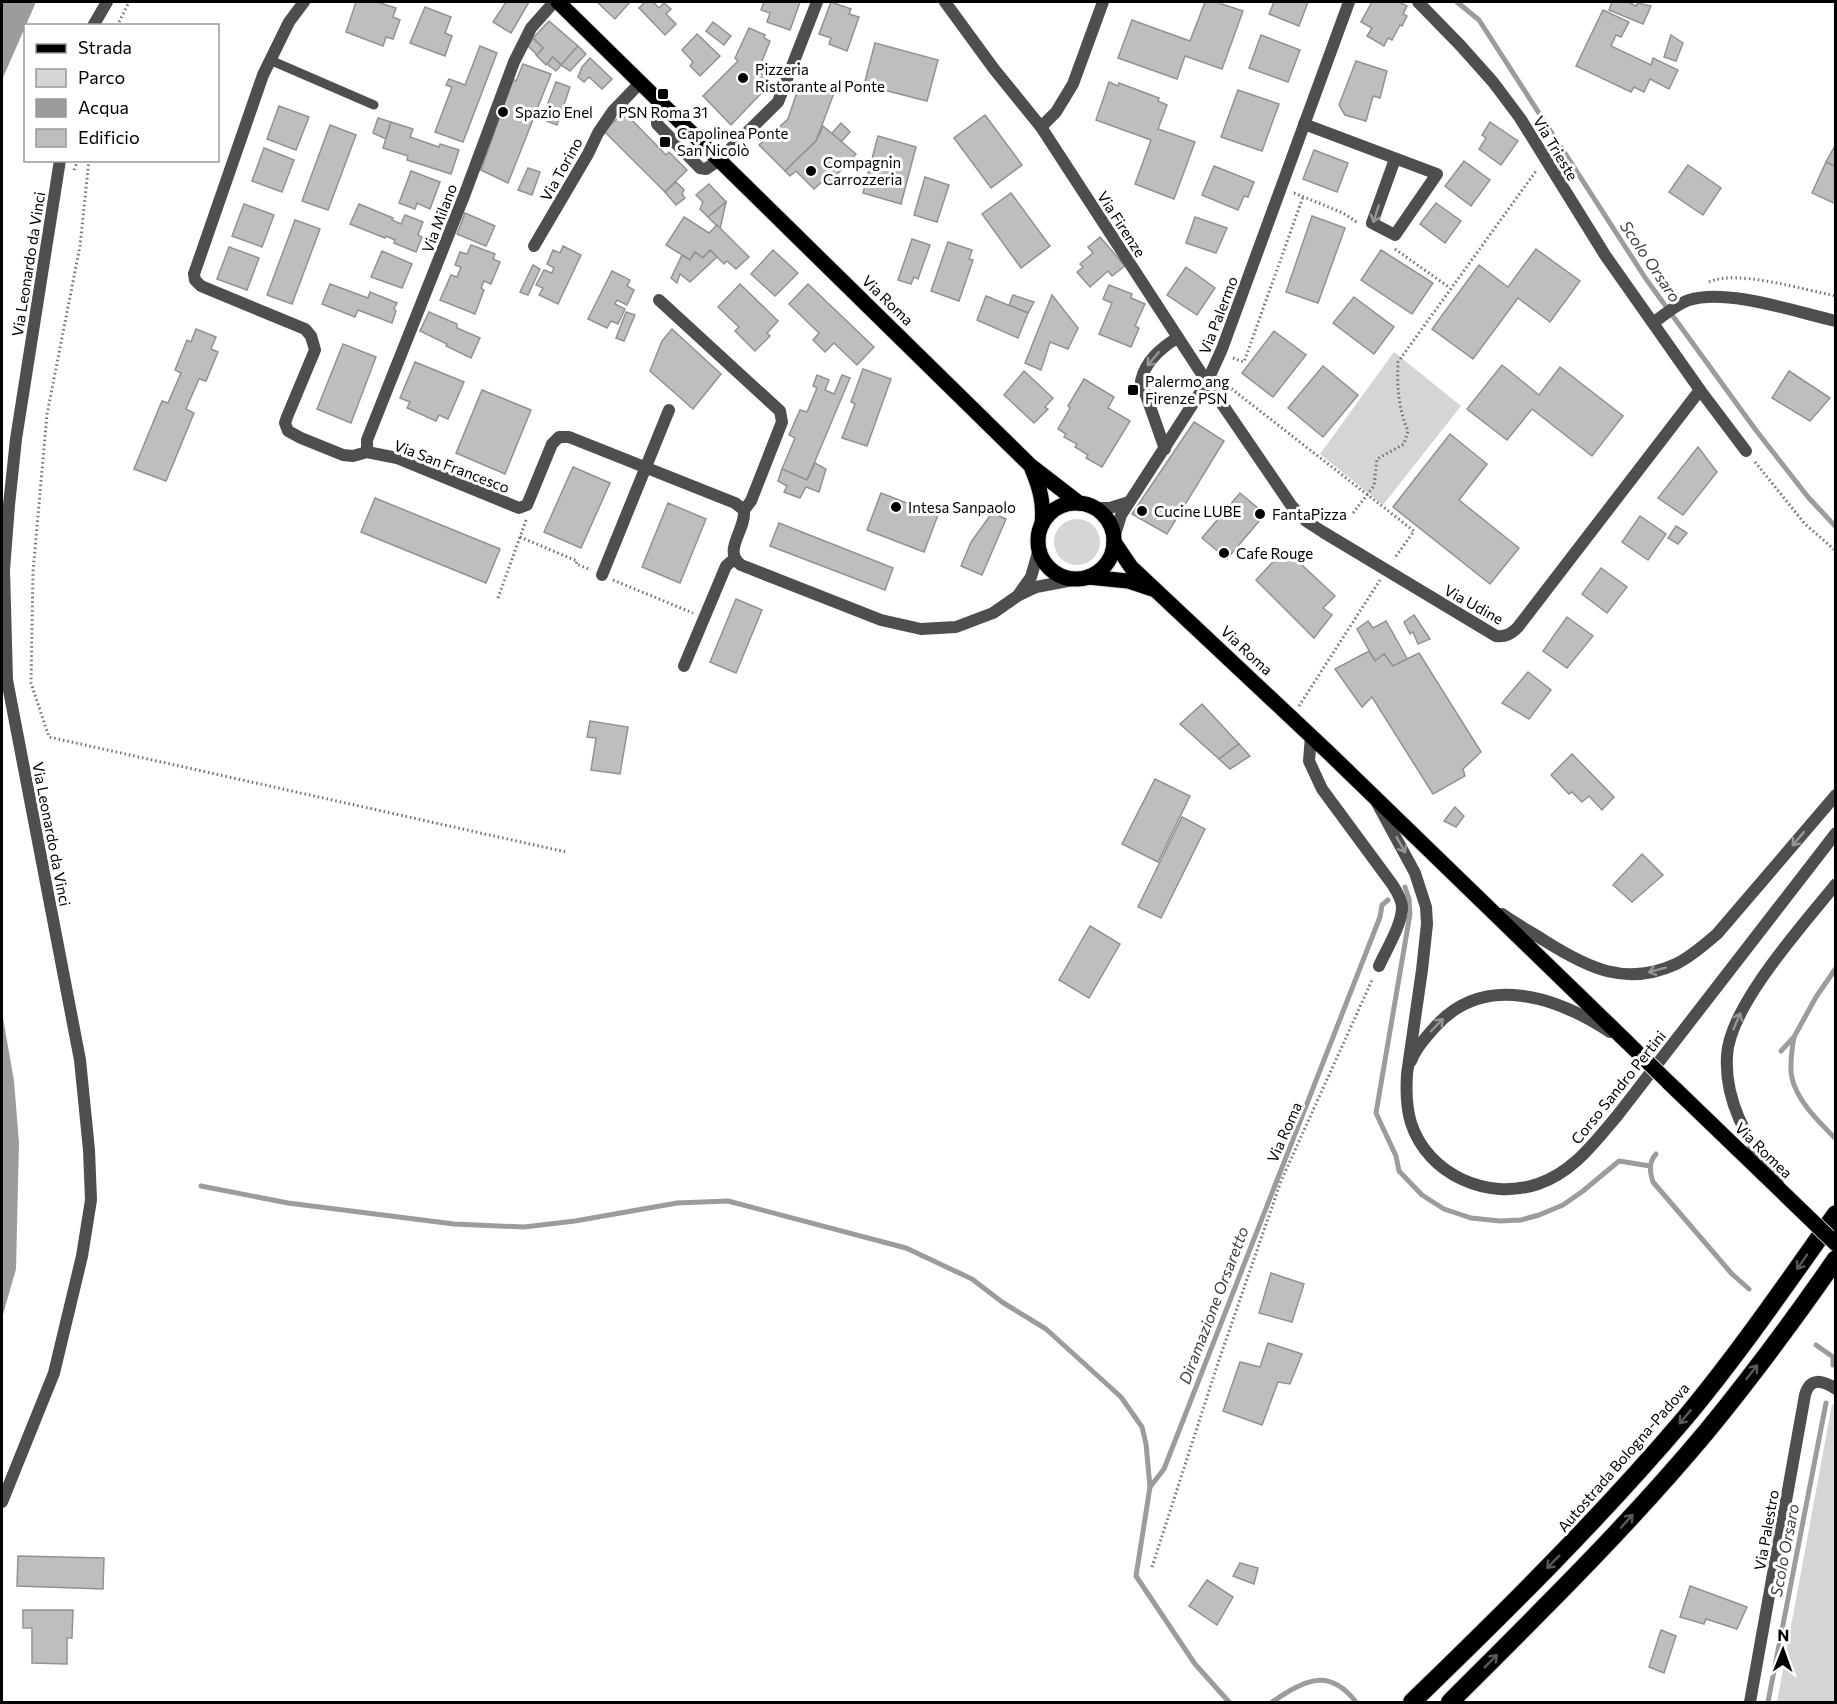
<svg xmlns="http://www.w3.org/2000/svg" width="1837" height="1704" font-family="Commissioner,sans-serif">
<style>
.green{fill:#d5d5d5}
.water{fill:#9c9c9c}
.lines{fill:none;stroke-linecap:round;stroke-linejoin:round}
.stream{stroke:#9c9c9c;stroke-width:5}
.building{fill:#bebebe;stroke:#929292;stroke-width:1.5}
.primary-casing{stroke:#dbdbdb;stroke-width:17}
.motorway-casing{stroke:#dbdbdb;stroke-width:20}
.path{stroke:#707070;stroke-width:3;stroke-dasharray:1.5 3;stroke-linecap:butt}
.service{stroke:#4e4e4e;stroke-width:9}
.pedestrian{stroke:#4e4e4e;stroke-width:12}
.minor{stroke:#4e4e4e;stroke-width:12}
.tertiary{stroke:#4e4e4e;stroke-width:12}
.primary{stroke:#000;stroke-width:15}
.motorway{stroke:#000;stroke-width:18}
.primary-bridge-casing{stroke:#dbdbdb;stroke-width:17;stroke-linecap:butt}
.primary-bridge{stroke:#000;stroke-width:15}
.oneway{stroke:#959595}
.oneway2{stroke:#595959}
.poi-dot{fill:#000;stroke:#fff;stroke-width:2}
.labels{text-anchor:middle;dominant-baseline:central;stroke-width:6;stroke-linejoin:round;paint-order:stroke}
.poi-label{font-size:15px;fill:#000;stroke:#fff;text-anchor:start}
.street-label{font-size:15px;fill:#000;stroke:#fff}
.water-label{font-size:16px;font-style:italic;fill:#3d3d3d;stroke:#fff}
</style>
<rect width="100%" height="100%" fill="#fff"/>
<!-- green -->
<g class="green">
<polygon points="1394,352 1461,406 1383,505 1320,454"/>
<circle cx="1077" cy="542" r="23"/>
<polygon points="1832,1404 1836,1406 1835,1702 1777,1702"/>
</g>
<!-- water -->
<g class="water">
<polygon points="2,2 36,2 2,80"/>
<polygon points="2,1012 14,1081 19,1143 16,1269 2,1318"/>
</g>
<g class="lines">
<!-- stream -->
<g class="stream">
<polyline points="1457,2 1479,20 1646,279 1755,429 1808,497 1836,527"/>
<polyline points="1405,887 1409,899 1410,914 1376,1113 1396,1156 1399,1171 1422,1195 1444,1209 1471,1218 1500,1221 1521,1220 1539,1215 1563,1205 1583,1191 1619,1161 1650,1166"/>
<path d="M1794,1037C1792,1049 1789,1066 1792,1078C1797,1101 1819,1122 1836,1139"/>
<polyline points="1781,1051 1794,1037 1816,997 1836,968"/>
<path d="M1656,1154C1648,1163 1650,1172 1653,1182L1732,1274L1749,1289"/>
<polyline points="201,1186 288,1203 454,1224 524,1227 575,1221 677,1203 728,1201 906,1248 972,1279 1002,1302 1046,1329 1121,1397 1142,1427 1146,1444 1150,1487"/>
<polyline points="1816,1345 1833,1357 1833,1365"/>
<polyline points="1229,1702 1195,1664 1136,1576 1150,1487 1164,1469 1380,917 1382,905 1388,900"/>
<path d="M1272,1702C1304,1681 1328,1666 1356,1702"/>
<polyline points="1768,1702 1826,1403"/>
</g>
</g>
<!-- building -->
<g class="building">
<polygon points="356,2 377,2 396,8 393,17 400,20 393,39 386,37 383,46 346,32"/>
<polygon points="506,2 529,2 511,33 493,22"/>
<polygon points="597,2 630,2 615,19"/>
<polygon points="645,2 653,2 659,8 664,3 671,9 666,14 676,24 665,35 639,8"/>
<polygon points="764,2 800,2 790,30 767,22 770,13 761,10"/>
<polygon points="831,2 851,9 849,14 859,17 847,51 829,44 831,38 819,34"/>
<polygon points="1205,2 1216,2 1243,11 1222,69 1185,56 1177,79 1118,58 1132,20 1190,41"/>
<polygon points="1274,2 1308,2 1299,26 1269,14"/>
<polygon points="1372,2 1399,2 1407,6 1403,14 1407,16 1402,26 1400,25 1392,40 1388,38 1384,46 1367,36 1372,28 1361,22"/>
<polygon points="1612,2 1628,2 1636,6 1638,3 1651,6 1643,24 1609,10"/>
<polygon points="425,7 451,17 445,33 452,36 445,56 410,43"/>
<polygon points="1603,10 1629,22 1621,37 1616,35 1611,46 1651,65 1653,58 1678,70 1669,89 1650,79 1644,92 1634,87 1631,92 1576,66"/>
<polygon points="549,21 578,46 561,65 553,57 546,65 536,55 543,48 533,38"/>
<polygon points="713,22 731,36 724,45 706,31"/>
<polygon points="749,28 765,35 764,38 770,41 762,61 768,66 761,73 771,83 731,125 703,96 738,61 735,58"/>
<polygon points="697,34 720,56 700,76 690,66 693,62 682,50"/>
<polygon points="1261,35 1300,50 1288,82 1249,68"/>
<polygon points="1671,35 1683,43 1676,61 1664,57"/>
<polygon points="533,38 543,48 537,55 528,46"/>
<polygon points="875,43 938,60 927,101 864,85"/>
<polygon points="480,46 497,53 463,142 435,132 452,87 446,85 449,79 465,85"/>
<polygon points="578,46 586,54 570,71 561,65"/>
<polygon points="553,57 561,65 556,71 547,64"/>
<polygon points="590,58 612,79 602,89 589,77 584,82 578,77 582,67"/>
<polygon points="1356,61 1387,71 1380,98 1373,96 1366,121 1345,115 1339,105"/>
<polygon points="523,64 551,74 508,183 481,170 513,79 516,81"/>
<polygon points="556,82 570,87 557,125 542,119"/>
<polygon points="1109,82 1118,86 1119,83 1159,98 1158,101 1167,105 1158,129 1195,142 1174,199 1135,184 1151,140 1096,120"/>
<polygon points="800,83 834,93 816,141 785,171 759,145 788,119"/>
<polygon points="1238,90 1279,104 1262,151 1221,137"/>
<polygon points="279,106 309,117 296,150 267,139"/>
<polygon points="624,112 666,155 669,152 687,170 665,192 604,131"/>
<polygon points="985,115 1022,165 991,188 954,138"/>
<polygon points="378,118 391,122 386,139 373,133"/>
<polygon points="391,122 413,129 410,137 439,147 440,144 459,150 451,174 407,160 408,156 383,148"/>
<polygon points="1490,122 1518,141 1501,165 1479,149 1486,138 1482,135"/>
<polygon points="841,123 850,132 841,142 832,133"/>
<polygon points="330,125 356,135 328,210 302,201"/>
<polygon points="823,126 856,154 829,183 825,179 814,189 796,171 790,176 785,171 816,141"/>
<polygon points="878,136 916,147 901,204 863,193"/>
<polygon points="1836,144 1836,167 1826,162"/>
<polygon points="264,148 294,160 282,192 252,181"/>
<polygon points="1314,150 1348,163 1337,192 1303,179"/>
<polygon points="1464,161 1490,180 1471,206 1445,186"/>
<polygon points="1826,162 1836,167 1836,204 1812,193"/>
<polygon points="1688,165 1721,188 1703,215 1669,192"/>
<polygon points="1214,166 1254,182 1248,197 1244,196 1238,210 1202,195"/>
<polygon points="528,168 540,172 532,195 518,190"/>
<polygon points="411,171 440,182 430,209 417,203 415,209 399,203"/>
<polygon points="925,177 949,185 937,222 914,215"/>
<polygon points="676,182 684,190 682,194 685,198 676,205 665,192"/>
<polygon points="709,184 726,202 708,217 700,209 703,202 696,195"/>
<polygon points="1011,193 1050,246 1021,268 982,214"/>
<polygon points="726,202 720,229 708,217"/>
<polygon points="1436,203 1461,221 1445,243 1420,224"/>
<polygon points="244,204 274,215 262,247 232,236"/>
<polygon points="359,204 393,218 392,220 401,224 405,215 423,222 418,235 422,237 416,252 394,243 395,240 386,236 385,238 350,224"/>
<polygon points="465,213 495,226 486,246 457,234"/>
<polygon points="1312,216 1345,228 1318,303 1286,292"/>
<polygon points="684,217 709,233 717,225 749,257 736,269 727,261 724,264 710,250 703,258 695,252 690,260 666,245"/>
<polygon points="1195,217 1227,228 1216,253 1186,243"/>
<polygon points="295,220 320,229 292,304 267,295"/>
<polygon points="1100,237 1125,266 1112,276 1108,271 1090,287 1077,272 1083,267 1080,264 1093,253 1088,247"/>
<polygon points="912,239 930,245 918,279 914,277 911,284 898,280"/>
<polygon points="948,242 972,250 969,259 973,260 959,301 931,291"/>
<polygon points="471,245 495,254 493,259 500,262 491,284 484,281 481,288 484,290 475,314 440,300 451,275 457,277 461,267 455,265 460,252 467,254"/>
<polygon points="563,246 581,255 558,304 539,295 543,288 536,285 544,270 552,273 554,268 547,264 553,250 560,253"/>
<polygon points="229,247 259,258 247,290 217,279"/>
<polygon points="1536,249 1580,281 1550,322 1518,298 1473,359 1432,329 1479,265 1508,287"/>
<polygon points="710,250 717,257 690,282 680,274 677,283 671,278 682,255 690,260 695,252 703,258"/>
<polygon points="773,250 798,273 775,296 751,274"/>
<polygon points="1381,250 1433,283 1412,314 1361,280"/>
<polygon points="382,251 412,264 402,288 371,277"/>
<polygon points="533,265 540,269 528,295 520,292"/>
<polygon points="1186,267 1215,288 1197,315 1167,295"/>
<polygon points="612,271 630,280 627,286 634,290 627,305 617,300 615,304 625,309 618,324 611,321 607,328 588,319"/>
<polygon points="330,284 368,298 370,292 397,303 394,309 396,311 392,323 358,310 355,317 322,304"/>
<polygon points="740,284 778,321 767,333 770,336 755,351 735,331 739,327 718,307"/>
<polygon points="808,284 874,347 857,365 834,343 825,352 813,340 819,333 789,304"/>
<polygon points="1109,285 1132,294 1131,298 1145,304 1135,326 1139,328 1131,347 1099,334 1112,303 1103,299"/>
<polygon points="1013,295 1034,302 1028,313 1009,305"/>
<polygon points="1052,295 1078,328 1068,349 1050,342 1041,370 1025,363"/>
<polygon points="986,296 1028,313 1018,338 977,320"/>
<polygon points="1354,297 1394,327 1374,354 1333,323"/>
<polygon points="429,312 457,324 457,328 480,338 471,358 446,346 447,344 420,331"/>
<polygon points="626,312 635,315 624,341 616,338"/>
<polygon points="196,329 216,337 211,349 218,352 206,381 199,379 186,409 194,413 166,481 134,469 162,401 168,403 181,373 175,370 187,340 191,342"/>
<polygon points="672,329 721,374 693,409 650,371 662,341"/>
<polygon points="1274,331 1306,355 1273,397 1242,373"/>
<polygon points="343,344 376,357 351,423 317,409"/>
<polygon points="415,362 464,382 448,419 439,415 436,421 407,408 410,402 400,398"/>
<polygon points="1502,365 1539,395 1560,367 1623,416 1592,456 1532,409 1507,440 1467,409"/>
<polygon points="1323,366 1358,395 1323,437 1288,408"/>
<polygon points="863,369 891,379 867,446 842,438 855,404 851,402"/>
<polygon points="1024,371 1053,398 1045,407 1048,409 1034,423 1004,395"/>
<polygon points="1789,371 1830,398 1810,421 1772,398"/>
<polygon points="817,375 829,380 825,390 834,394 842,375 850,378 807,480 782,469 795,438 789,435 800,410 807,412 817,388 813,386"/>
<polygon points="1084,379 1114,397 1108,408 1130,421 1102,467 1086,458 1088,455 1075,447 1077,444 1064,437 1066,434 1058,429 1070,408 1068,406"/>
<polygon points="482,390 531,410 505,474 456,453"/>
<polygon points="1194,422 1224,441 1167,534 1132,514"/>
<polygon points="1450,434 1487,464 1459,500 1519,548 1490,584 1393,507"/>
<polygon points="1698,447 1717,472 1683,515 1658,498"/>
<polygon points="815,463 826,469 819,492 806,487 800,498 784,492 787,486 778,481 782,469 807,480"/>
<polygon points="573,467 610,483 581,548 544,532"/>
<polygon points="881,493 938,515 924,552 867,530"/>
<polygon points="1240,493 1265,514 1227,559 1202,538"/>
<polygon points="375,498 500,549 486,583 361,532"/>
<polygon points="668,503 706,519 680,583 642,567"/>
<polygon points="992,513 1006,519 982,575 961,566 971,542"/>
<polygon points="1640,516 1666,534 1648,560 1622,542"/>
<polygon points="779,523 893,568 885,590 770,546"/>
<polygon points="1676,526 1687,533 1678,544 1668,538"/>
<polygon points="1285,549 1335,596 1323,608 1332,615 1314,638 1256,580"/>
<polygon points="1601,568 1627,587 1607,613 1582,594"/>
<polygon points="736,599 762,610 736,673 710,662"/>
<polygon points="1414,615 1430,639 1418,644 1413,632 1410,634 1404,622"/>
<polygon points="1567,617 1593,636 1567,668 1543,651"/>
<polygon points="1368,621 1373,628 1386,621 1408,660 1393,666 1384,654 1375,661 1357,629"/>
<polygon points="1369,651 1375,661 1384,654 1393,666 1419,653 1481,752 1463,769 1465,776 1433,794 1372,697 1362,707 1335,669"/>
<polygon points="1528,672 1551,690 1529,719 1502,703"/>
<polygon points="1202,704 1239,744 1219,759 1180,724"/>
<polygon points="590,721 628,727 620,774 591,770 596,738 587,737"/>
<polygon points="1239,744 1250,756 1230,769 1219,759"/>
<polygon points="1572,754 1614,797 1602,810 1589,796 1582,802 1572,792 1569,794 1551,775"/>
<polygon points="1155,779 1190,796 1158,862 1122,844"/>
<polygon points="1455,807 1464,816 1456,827 1444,821"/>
<polygon points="1182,817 1205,829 1161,918 1138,907"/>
<polygon points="1642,854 1663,875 1632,902 1613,885"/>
<polygon points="1090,926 1120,944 1089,998 1059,980"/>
<polygon points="1271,1273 1304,1284 1292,1322 1259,1313"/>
<polygon points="1268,1343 1302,1354 1290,1384 1278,1382 1262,1425 1223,1411 1240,1362 1260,1367"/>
<polygon points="18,1556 104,1558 103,1589 17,1586"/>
<polygon points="1240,1563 1258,1568 1254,1584 1233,1576"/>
<polygon points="1207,1580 1233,1597 1217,1625 1189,1606"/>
<polygon points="1690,1586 1747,1607 1737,1629 1706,1619 1704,1624 1680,1617"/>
<polygon points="23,1610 73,1610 72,1638 67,1638 67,1664 32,1663 32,1628 23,1628"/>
<polygon points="1661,1630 1676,1636 1664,1673 1649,1667"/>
</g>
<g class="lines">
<defs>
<g id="primary">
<polyline points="558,2 1031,466 1079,503"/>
<path d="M1032,469C1040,488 1044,503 1042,524"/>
<circle cx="1076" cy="541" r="38"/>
<polyline points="1114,542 1131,567 1329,753 1628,1043"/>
<polyline points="1088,577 1128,581 1152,589"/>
<polyline points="1668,1082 1806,1215"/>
</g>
<g id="motorway">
<path d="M1412,1702C1506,1611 1600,1518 1685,1418C1739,1353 1787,1283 1836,1214"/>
<path d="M1450,1702C1538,1614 1627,1527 1707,1431C1752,1376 1795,1318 1836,1259"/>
</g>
</defs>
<!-- primary casing -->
<use href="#primary" class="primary-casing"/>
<!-- motorway casing -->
<use href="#motorway" class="motorway-casing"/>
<!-- path -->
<g class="path">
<polyline points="117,26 129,2"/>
<polyline points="89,160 80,246 47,414 33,572 31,683 49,737 566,852"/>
<polyline points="74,170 78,160"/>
<polyline points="1294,193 1343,213 1358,223"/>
<polyline points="1395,249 1450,288"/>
<path d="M1709,282C1736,269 1805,290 1836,296"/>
<polyline points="1233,358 1244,362 1303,197"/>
<polyline points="1228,386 1414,531 1394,559"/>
<polyline points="1755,462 1805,524 1836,551"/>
<path d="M1353,513L1374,486L1377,459L1404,444L1408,431C1398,407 1397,387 1398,362L1536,171"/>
<polyline points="526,520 520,537 577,561 576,564 591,570"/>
<polyline points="613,580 693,613"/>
<polyline points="498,598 520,537"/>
<polyline points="1299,706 1380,580"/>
<polyline points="1152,1567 1217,1366 1281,1181 1373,978"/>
</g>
<!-- service -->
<polyline class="service" points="270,60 374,105"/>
<!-- pedestrian -->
<polyline class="pedestrian" points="602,575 669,410"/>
<!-- minor -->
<g class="minor">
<path d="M304,2L289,22L263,75L194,274L195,280L201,286L305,329L311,336L315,350L287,417L285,423L288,431L301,438L343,455L353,456L367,452L397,458L519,508L527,505L552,444L559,437H569L735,503L744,510C746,531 722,550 741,565L881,620L921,629L956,627L993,613L1019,595L1036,587L1073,580"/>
<path d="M1349,2L1222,349L1207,382L1291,505L1306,521L1323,532L1496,636C1506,637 1511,634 1518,627L1700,390"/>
<polyline points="1418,2 1460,45 1493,82 1520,118 1605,255 1700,390 1746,451"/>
<polyline points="93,26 107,2"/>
<polyline points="658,99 657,124 700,168 706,169 719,160 778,102 817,2"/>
<polyline points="1304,124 1437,174 1395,235 1372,223 1395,159"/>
<polyline points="1041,127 1056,112 1073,84 1103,2"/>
<polyline points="534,246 588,154 598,133 613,111 641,82"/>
<polyline points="659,300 780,411 782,422 751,501 744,510"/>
<path d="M1654,322C1665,315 1676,304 1689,300C1727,288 1796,312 1836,321"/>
<path d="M1165,449L1141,381C1145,361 1161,348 1177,338"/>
<polyline points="367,452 367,440 464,196 514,62 531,28 554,2"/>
<polyline points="1019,594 1031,577 1039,549"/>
<polyline points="684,666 726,566 734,559"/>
<path d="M1311,736L1309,761L1322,789L1392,884C1396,890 1401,898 1402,906C1403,923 1386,950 1379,966"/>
<polyline points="2,1502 54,1373 82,1256 91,1200 89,1150 80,1060 7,680 4,570 9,505 16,439 60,160"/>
<path d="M1750,1702L1805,1395C1810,1377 1822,1380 1836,1389"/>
</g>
<!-- tertiary -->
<g class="tertiary">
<polyline points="945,2 994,69 1041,127 1207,382 1121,515 1114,538"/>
<polyline points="1093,508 1110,508 1129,502"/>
<path d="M1377,803L1415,873L1426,907L1427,924L1422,970L1407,1074C1406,1090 1406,1107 1411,1123C1428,1175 1488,1201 1538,1184C1573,1172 1594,1143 1617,1116L1836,833"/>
<path d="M1502,914C1516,924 1531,932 1545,941C1588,968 1626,987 1676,964C1691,957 1704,945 1717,934L1836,795"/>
<path d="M1411,1061C1416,1048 1426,1037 1435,1027C1484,972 1557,997 1610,1032"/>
<path d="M1778,1180C1750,1146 1724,1103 1727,1056C1729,1006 1804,924 1836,884"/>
</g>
<!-- primary -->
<use href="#primary" class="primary"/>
<!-- motorway -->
<use href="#motorway" class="motorway"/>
<defs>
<g id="primary-bridge">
<polyline points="1628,1043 1668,1082"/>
<polyline points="1806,1215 1836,1244"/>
</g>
</defs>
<!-- primary-bridge casing -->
<use href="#primary-bridge" class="primary-bridge-casing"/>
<!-- primary-bridge -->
<use href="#primary-bridge" class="primary-bridge"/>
</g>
<!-- one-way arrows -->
<defs><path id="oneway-shaft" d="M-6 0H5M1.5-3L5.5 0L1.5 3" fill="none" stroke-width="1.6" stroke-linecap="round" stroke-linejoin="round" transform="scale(1.5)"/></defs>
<g class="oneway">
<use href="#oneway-shaft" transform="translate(1376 214) rotate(108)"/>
<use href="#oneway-shaft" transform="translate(1153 359) rotate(130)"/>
<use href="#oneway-shaft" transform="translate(1798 839) rotate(130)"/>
<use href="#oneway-shaft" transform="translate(1401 845) rotate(61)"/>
<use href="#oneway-shaft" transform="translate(1657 970) rotate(165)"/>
<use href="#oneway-shaft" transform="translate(1737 1021) rotate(-67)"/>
<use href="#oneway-shaft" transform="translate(1437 1025) rotate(-46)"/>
</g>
<g class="oneway2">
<use href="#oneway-shaft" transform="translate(1802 1262) rotate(125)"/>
<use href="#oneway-shaft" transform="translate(1752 1372) rotate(-52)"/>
<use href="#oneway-shaft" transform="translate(1685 1417) rotate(130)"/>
<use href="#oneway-shaft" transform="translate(1627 1521) rotate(-48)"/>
<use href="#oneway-shaft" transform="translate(1553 1562) rotate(135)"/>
<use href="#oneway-shaft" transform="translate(1491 1661) rotate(-45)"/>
</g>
<!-- markers -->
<g class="poi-dot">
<circle cx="743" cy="78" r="6"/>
<rect x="657" y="88" width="12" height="12" rx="3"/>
<circle cx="503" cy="112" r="6"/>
<rect x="659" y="136" width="12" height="12" rx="3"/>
<circle cx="811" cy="171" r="6"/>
<rect x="1127" y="384" width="12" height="12" rx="3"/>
<circle cx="896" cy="507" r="6"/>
<circle cx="1142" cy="511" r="6"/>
<circle cx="1260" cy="514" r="6"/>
<circle cx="1224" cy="553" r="6"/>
</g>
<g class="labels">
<!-- poi labels -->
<g class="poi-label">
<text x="755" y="69">Pizzeria<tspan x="755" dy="17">Ristorante al Ponte</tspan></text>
<text x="515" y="112">Spazio Enel</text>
<text x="663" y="112" text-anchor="middle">PSN Roma 31</text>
<text x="677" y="133">Capolinea Ponte<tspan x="677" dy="17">San Nicolò</tspan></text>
<text x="823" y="162">Compagnin<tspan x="823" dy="17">Carrozzeria</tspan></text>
<text x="1145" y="381">Palermo ang<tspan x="1145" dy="17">Firenze PSN</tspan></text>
<text x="908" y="507">Intesa Sanpaolo</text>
<text x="1154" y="511">Cucine LUBE</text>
<text x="1272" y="514">FantaPizza</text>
<text x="1236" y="553">Cafe Rouge</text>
</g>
<!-- street labels -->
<g class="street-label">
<text transform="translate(1556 148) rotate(59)">Via Trieste</text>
<text transform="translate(561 169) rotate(-61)">Via Torino</text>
<text transform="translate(439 218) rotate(-69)">Via Milano</text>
<text transform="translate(1122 224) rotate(57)">Via Firenze</text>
<text transform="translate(28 264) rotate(-81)">Via Leonardo da Vinci</text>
<text transform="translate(888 300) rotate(44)">Via Roma</text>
<text transform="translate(1218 315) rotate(-69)">Via Palermo</text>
<text transform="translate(452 466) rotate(21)">Via San Francesco</text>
<text transform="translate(1474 604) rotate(29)">Via Udine</text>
<text transform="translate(1247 650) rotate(43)">Via Roma</text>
<text transform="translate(52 834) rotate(79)">Via Leonardo da Vinci</text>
<text transform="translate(1618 1087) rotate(-51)">Corso Sandro Pertini</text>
<text transform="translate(1284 1132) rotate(-66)">Via Roma</text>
<text transform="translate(1764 1150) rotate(44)">Via Romea</text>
<text transform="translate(1623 1457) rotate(-49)">Autostrada Bologna-Padova</text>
<text transform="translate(1766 1530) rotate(-80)">Via Palestro</text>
</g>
<!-- water labels -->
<g class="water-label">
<text transform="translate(1651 261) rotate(56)">Scolo Orsaro</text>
<text transform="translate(1213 1305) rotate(-69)">Diramazione Orsaretto</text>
<text transform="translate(1784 1550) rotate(-79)">Scolo Orsaro</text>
</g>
</g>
<!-- border -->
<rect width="1837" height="1704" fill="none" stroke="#000000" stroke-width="6"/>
<!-- legend -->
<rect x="24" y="24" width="195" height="138" fill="#ffffff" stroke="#999999" stroke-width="1.5"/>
<rect x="36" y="44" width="30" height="9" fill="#000000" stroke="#999999" stroke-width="1.5"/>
<text x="78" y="54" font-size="18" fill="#000000">Strada</text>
<rect x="36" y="69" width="30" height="18" fill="#d5d5d5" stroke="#999999" stroke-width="1.5"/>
<text x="78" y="84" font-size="18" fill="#000000">Parco</text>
<rect x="36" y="99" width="30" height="18" fill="#9c9c9c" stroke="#999999" stroke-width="1.5"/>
<text x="78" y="114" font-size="18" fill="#000000">Acqua</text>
<rect x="36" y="129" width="30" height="18" fill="#bebebe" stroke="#999999" stroke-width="1.5"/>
<text x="78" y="144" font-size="18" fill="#000000">Edificio</text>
<!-- north arrow -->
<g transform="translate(1783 1650) rotate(1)" stroke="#ffffff" stroke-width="4.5" paint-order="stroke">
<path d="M0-4.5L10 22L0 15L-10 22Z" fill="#000000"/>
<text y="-9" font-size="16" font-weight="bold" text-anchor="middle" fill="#000000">N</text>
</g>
</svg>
